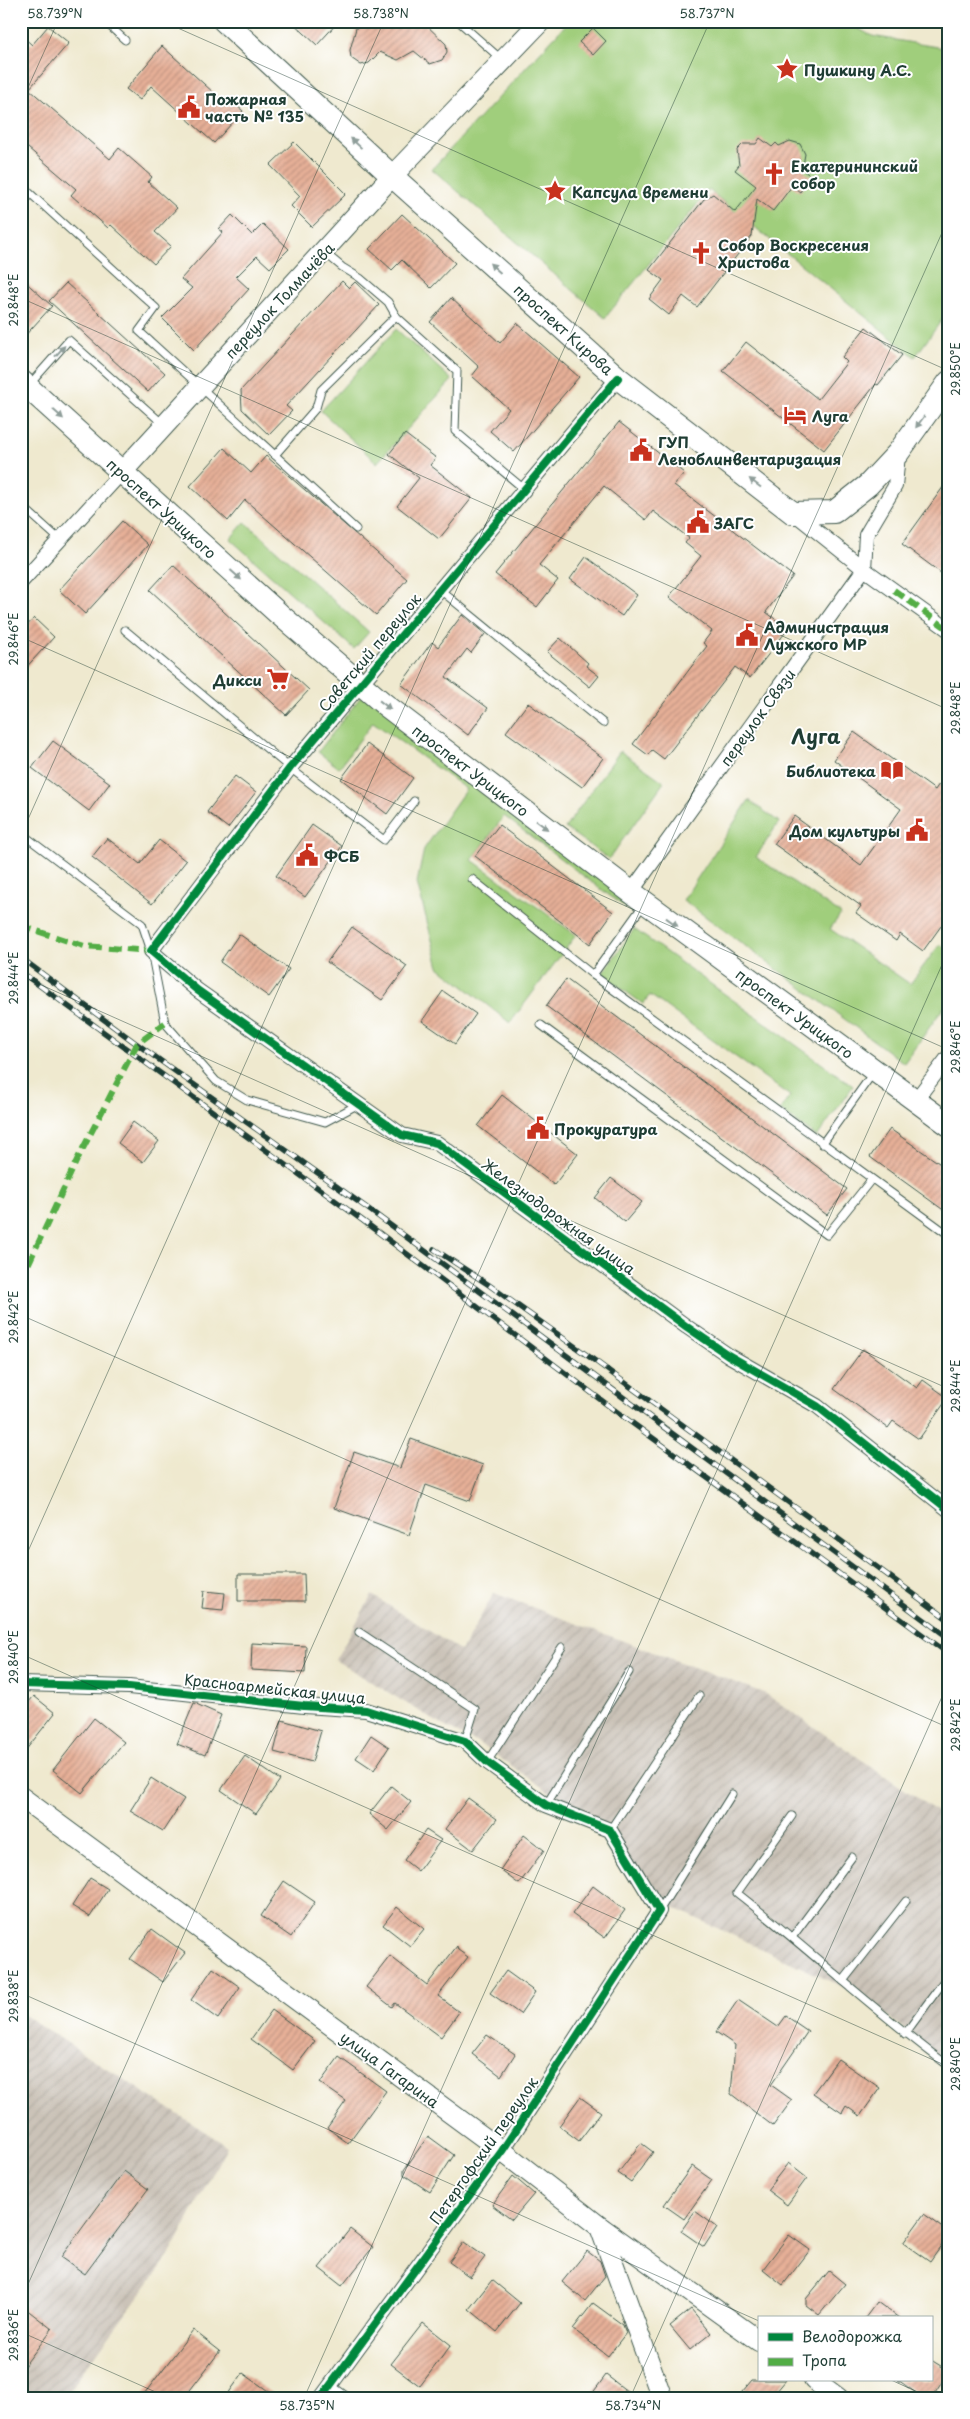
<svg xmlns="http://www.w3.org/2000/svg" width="970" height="2419" font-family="'Playpen Sans',sans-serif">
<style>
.industrial{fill:url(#industrial-furrows)}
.green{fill:#a0ce7c;stroke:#608658}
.building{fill:url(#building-hatch)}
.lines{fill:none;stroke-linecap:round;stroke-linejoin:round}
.lane-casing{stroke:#3e574b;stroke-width:9}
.street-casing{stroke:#3e574b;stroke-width:16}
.secondary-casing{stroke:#3e574b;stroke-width:22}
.primary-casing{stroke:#3e574b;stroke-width:24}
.lane{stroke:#fff;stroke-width:7}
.street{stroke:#fff;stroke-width:14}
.secondary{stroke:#fff;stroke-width:20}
.primary{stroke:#fff;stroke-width:22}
.rail-casing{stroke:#1f3d34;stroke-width:5.5}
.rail{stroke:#fff;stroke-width:4;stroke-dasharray:11;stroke-linecap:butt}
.quiet{stroke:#52ad45;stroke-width:6;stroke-dasharray:12 6;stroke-linecap:butt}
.cycleway-casing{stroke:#fff;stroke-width:11}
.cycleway{stroke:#00873e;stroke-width:8}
.oneway{fill:#8f9e9a}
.ticks{fill:none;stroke:#1f3d34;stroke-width:1;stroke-opacity:0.45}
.labels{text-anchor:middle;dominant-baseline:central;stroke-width:4;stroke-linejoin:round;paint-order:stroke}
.poi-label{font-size:15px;font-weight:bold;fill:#1f3d34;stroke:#fff;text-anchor:start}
.street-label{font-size:15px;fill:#1f3d34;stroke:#fff}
.district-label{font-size:20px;font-weight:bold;fill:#1f3d34;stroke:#fff}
.neatline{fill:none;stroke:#1f3d34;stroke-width:2}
.ticks-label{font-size:12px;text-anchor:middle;fill:#1f3d34}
</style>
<defs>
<pattern id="industrial-furrows" width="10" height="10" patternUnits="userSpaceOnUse" patternTransform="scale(1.25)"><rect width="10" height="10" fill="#cbc3b8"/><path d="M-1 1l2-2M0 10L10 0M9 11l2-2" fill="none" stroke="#aea89f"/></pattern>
<pattern id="building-hatch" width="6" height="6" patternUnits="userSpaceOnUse" patternTransform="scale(1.25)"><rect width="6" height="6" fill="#e7b098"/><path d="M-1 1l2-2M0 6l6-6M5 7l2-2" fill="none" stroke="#bb907d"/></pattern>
</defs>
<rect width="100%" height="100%" fill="#fff"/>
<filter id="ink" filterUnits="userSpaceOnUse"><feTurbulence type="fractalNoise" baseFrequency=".02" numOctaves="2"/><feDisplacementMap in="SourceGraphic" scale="10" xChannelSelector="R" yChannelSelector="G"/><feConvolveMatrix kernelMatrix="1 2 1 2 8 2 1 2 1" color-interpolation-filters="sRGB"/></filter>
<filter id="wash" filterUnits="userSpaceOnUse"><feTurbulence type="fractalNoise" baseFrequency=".0096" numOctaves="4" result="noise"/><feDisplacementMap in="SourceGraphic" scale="20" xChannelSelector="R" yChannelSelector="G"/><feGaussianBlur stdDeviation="1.12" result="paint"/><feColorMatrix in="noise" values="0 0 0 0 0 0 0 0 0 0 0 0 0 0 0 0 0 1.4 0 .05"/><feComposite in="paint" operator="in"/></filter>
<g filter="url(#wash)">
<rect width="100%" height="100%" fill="#efe9cf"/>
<!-- industrial -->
<g class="industrial">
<polygon points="494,1593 766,1694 949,1820 949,2063 858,1994 668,1905 577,1811 480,1744 442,1725 335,1660 372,1595 461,1651"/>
<polygon points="21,2013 227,2146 169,2256 63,2398 21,2398"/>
</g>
<!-- green -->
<g class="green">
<polygon points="569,21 844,21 872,36 949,49 949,310 915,357 709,190 605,318 432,169"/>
<polygon points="396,329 452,380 377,463 321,411"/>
<polygon points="245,522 369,632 354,649 230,539"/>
<polygon points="365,691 637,894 626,908 504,816 472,860 576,935 510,1023 439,967 417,883 424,849 466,789 373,722 339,768 318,752"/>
<polygon points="620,751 664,782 609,859 565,828"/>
<polygon points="749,800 779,822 756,857 841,914 830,929 910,984 940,944 949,951 949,1000 904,1063 683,900"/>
<polygon points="634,929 853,1086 817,1137 780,1110 790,1096 650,995 643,1004 602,974"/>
</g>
<g id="blocks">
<!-- building -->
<g class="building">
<polygon points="291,21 339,21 317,45"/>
<polygon points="358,21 422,21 446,44 447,52 442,60 430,64 414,51 398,60 380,52 369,63 361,65 351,58 350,50"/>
<polygon points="48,26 69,43 29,89 110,159 119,148 152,177 148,182 177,208 155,232 171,246 154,264 111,225 108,228 71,195 76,189 21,142 21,35 32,45"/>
<polygon points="593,28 606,41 593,55 579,42"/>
<polygon points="162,46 225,103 229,99 243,111 214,143 151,86 140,100 126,89"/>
<polygon points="760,138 772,147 776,143 779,146 790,141 800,144 805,154 803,165 807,168 804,171 811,176 800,192 792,186 773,211 757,199 752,236 697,307 683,296 669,315 649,299 663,280 649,270 704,199 713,194 735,212 756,186 735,170 739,165 737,150 743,144 756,144"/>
<polygon points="294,142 346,194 312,227 291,206 300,196 270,165"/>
<polygon points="402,214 455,263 431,288 402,260 392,270 369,249"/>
<polygon points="232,215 252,235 263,224 289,249 270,268 257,256 236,277 249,289 194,350 162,318 192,288 181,279 223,232 219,229"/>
<polygon points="21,278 52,306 21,340"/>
<polygon points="342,281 349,288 355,282 379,305 286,406 292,411 269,435 242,409 241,390"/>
<polygon points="66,283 165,373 148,392 49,301"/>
<polygon points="451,298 500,343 517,323 579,377 514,452 490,431 509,409 472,376 479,367 430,322"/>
<polygon points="866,327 902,355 878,385 876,384 824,450 723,371 746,342 818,399 847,362 842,357"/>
<polygon points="619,422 684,473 674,485 793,576 766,612 788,629 750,678 735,667 664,759 652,750 648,755 633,744 707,646 703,643 712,631 669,597 701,556 685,543 689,538 653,511 646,520 604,486 539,565 558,580 537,607 495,574"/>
<polygon points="405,434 436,458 430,465 472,498 439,539 397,506 419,478 389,454"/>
<polygon points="224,448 251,473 266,456 407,579 376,615 245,500 228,521 190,486"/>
<polygon points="949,479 949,579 902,544"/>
<polygon points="122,521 148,545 85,614 59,590"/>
<polygon points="586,557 637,595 622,616 570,579"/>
<polygon points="173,565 309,690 286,715 150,590"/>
<polygon points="462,615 485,634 471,653 467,649 446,677 488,708 468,735 401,684 432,642 438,647"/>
<polygon points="34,618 54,637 21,673 21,632"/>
<polygon points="560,638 588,663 586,666 599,676 590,687 547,652"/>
<polygon points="528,703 603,758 582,787 506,732"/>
<polygon points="854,732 935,790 939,784 949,792 949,915 923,951 900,934 896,941 856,913 861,906 774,844 794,816 861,865 901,809 834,760"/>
<polygon points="53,741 110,783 89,811 32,768"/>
<polygon points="367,744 413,778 387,814 341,779"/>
<polygon points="235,776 256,792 228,828 207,812"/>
<polygon points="312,825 342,846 305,897 276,876"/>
<polygon points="499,825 613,912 590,944 475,856"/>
<polygon points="107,838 140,864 159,840 186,861 152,904 92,857"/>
<polygon points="352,927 407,966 382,1000 327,962"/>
<polygon points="239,934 289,969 269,997 220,962"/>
<polygon points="566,979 847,1189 827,1215 546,1006"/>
<polygon points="443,991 476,1014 455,1044 422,1021"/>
<polygon points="502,1095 578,1154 554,1185 478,1126"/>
<polygon points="133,1122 159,1141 143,1162 118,1143"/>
<polygon points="890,1129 949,1170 949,1214 870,1157"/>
<polygon points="611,1178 642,1202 625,1222 595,1198"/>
<polygon points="863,1349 917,1388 923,1380 948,1398 919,1439 893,1421 888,1428 834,1389"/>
<polygon points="411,1439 483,1465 470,1501 426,1485 409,1535 334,1508 354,1452 400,1468"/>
<polygon points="238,1574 304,1574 305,1601 238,1601"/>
<polygon points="204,1591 225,1593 223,1610 202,1608"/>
<polygon points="252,1643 306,1646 305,1673 251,1670"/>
<polygon points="34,1696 55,1713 21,1756 21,1711"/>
<polygon points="194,1703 221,1715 205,1755 177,1744"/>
<polygon points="94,1718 124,1742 82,1793 53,1770"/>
<polygon points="282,1720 321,1731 312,1762 274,1752"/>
<polygon points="371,1735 389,1747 374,1770 356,1758"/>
<polygon points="245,1756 280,1780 256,1814 221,1790"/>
<polygon points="151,1778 184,1799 163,1831 130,1811"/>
<polygon points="391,1786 411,1802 388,1830 369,1814"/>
<polygon points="468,1798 497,1819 473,1850 445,1829"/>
<polygon points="426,1830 441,1840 418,1871 404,1860"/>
<polygon points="524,1835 544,1850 519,1884 500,1870"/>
<polygon points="90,1878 108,1889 90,1917 72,1906"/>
<polygon points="284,1881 315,1902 291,1937 261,1916"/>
<polygon points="593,1886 625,1910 605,1938 572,1914"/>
<polygon points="397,1907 424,1929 410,1946 383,1925"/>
<polygon points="152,1929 185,1953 163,1982 130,1959"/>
<polygon points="457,1946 458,1950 468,1957 438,1996 459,2012 441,2037 395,2003 392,2007 366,1987 390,1956 427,1985"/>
<polygon points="213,1968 240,1987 218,2019 191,2000"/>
<polygon points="506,1971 535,1992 520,2014 490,1993"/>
<polygon points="738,2000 778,2027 786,2016 808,2031 771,2085 792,2100 773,2126 731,2094 735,2045 716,2032"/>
<polygon points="272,2010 315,2041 293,2070 251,2039"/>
<polygon points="487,2035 515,2054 501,2076 472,2054"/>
<polygon points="339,2057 386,2091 348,2143 327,2128 346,2101 320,2083"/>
<polygon points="838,2059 880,2088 860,2116 846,2106 842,2113 813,2093"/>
<polygon points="580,2097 601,2112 579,2141 559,2126"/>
<polygon points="428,2136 454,2155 430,2192 404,2175 404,2170"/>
<polygon points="641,2143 653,2152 631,2182 618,2173"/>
<polygon points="788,2163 807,2178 787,2205 767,2190"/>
<polygon points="692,2166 712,2180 684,2219 664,2205"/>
<polygon points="124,2171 148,2189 85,2274 61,2257"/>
<polygon points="513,2176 534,2194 512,2220 492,2205"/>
<polygon points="695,2211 717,2227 704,2247 681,2231"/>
<polygon points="924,2214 949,2232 949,2235 930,2262 903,2243"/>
<polygon points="350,2229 373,2247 342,2286 319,2268"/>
<polygon points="789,2235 810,2250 783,2285 763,2269"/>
<polygon points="464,2242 485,2257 470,2277 449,2262"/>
<polygon points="587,2251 600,2261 605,2276 585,2301 562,2282"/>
<polygon points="829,2271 845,2284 819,2315 806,2305 806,2299"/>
<polygon points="492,2280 520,2303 497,2332 469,2309"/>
<polygon points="877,2302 899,2318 865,2318"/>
<polygon points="593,2303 623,2325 626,2333 608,2356 573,2329"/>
<polygon points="21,2305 52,2329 21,2370"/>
<polygon points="691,2309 711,2333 690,2350 670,2326"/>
<polygon points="423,2323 451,2345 420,2386 391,2364"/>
<polygon points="193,2330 220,2351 184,2398 141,2398"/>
<polygon points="931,2360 949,2371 932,2398 923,2398 898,2380 931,2380"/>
<polygon points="243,2373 278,2398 225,2398"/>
<polygon points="606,2375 636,2398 589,2398"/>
<polygon points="752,2380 786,2380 771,2398 737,2398"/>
</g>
</g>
</g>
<g filter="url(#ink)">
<use href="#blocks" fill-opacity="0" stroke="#3e574b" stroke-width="1"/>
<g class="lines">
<defs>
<g id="lane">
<polyline points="104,21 125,40"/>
<polyline points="458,21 501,59"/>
<polyline points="21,185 156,308 139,331 356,529"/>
<polyline points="324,252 342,267 360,278 388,302 396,316 457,371 455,431 524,489"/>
<polyline points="30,384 69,340 163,424"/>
<polyline points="275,455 316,408 321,390 396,316"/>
<polyline points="21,505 60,540"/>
<polyline points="439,589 603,723"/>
<polyline points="125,630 290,768 384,840 414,801"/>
<polyline points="21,833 142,924 151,951 165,1023 216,1081 247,1100 325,1122 357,1105"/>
<polyline points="472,879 593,975 949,1235"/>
<polyline points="593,975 644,904"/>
<polyline points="541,1025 827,1235 871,1180"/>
<polyline points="822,1144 873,1073"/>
<polyline points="359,1632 475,1709 465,1741"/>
<polyline points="487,1762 562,1647"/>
<polyline points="546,1805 629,1672"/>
<path d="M792,1816L737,1893C809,1949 875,2012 949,2066"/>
<polyline points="610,1830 699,1696"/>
<polyline points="659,1911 732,1794"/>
<polyline points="793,1936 852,1857"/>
<polyline points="843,1981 906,1901"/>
<polyline points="905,2034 949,1974"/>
</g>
<g id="street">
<polyline points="618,378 290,768 151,951 197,990 402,1135 437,1143 687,1327 728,1355 817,1406 949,1510"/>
<polyline points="794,513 864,569 949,630"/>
<polyline points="21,582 122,472"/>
<polyline points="631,892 864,569 866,535 895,486 898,454"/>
<polyline points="915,1101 949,1056"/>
<polyline points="21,1684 129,1687 304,1706 366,1710 465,1741 487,1762 546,1805 610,1830 659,1911 502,2151 321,2398"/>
<polyline points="329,2388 343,2398"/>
</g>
<g id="secondary">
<polyline points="122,472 392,176 541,21"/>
<polyline points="21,1797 502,2151 600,2227 759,2341"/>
<polyline points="600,2227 662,2398"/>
<polyline points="814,2380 838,2398"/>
</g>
<g id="primary">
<polyline points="224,21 392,176 618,378 793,513 834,512 868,485 898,453 949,382"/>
<polyline points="21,381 279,614 384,704 631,892 949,1125"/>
</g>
</defs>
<!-- lane casing -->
<use href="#lane" class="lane-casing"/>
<!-- street casing -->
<use href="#street" class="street-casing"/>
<!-- secondary casing -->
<use href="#secondary" class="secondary-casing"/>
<!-- primary casing -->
<use href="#primary" class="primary-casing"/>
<!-- lane -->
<use href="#lane" class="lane"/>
<!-- street -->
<use href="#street" class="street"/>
<!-- secondary -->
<use href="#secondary" class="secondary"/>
<!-- primary -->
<use href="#primary" class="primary"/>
<defs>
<g id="rail">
<polyline points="21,958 137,1044 367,1208 949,1638"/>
<polyline points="21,972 362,1220 613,1409 949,1654"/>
<polyline points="434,1249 489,1285 598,1363 949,1620"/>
</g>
</defs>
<!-- rail casing -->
<use href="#rail" class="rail-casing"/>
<!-- rail -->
<use href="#rail" class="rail"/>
<!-- quiet -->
<g class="quiet">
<polyline points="894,590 949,630"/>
<polyline points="21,926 84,946 151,951"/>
<polyline points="21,1280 77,1160 137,1044 165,1023"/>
</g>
<defs>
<g id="cycleway">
<polyline points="618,378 290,768 151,951 197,990 402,1135 437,1143 687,1327 728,1355 817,1406 949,1510"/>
<polyline points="21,1684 129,1687 304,1706 366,1710 465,1741 487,1762 546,1805 610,1830 659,1911 502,2151 321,2398"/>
</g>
</defs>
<!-- cycleway casing -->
<use href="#cycleway" class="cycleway-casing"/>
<!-- cycleway -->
<use href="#cycleway" class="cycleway"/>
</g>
<!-- one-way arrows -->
<defs><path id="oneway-solid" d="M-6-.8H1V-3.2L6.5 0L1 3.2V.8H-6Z" transform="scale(1.25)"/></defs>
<g class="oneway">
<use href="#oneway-solid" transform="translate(356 143) rotate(-137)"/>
<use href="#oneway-solid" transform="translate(495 268) rotate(-138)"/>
<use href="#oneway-solid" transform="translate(60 351) rotate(-48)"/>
<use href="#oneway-solid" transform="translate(58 414) rotate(42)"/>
<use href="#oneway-solid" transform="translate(920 422) rotate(126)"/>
<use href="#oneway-solid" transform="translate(755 483) rotate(-143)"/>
<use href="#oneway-solid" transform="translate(236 575) rotate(42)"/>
<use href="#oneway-solid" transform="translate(385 705) rotate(38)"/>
<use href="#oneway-solid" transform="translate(542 825) rotate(37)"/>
<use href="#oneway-solid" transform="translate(672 922) rotate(36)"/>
</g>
</g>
<!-- ticks -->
<path class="ticks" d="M162,21L949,371M924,21L949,32M21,103L58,21M21,298L949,710M21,637L949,1050M21,835L384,21M21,976L949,1389M21,1315L949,1728M21,1567L710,21M21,1654L949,2067M21,1993L759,2321M21,2300L949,217M21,2332L169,2398M891,2380L931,2398M304,2398L949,949M630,2398L949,1681"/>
<!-- icons -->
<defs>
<symbol id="sight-bare" viewBox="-9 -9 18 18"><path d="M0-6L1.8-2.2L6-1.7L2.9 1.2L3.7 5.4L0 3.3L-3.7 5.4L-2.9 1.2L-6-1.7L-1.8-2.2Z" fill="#c8321e" stroke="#fff" stroke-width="2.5" paint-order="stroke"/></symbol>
<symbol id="civic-bare" viewBox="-9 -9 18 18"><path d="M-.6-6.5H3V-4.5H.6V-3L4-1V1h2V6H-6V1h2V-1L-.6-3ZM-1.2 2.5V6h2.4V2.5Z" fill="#c8321e" stroke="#fff" stroke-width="2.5" paint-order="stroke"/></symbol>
<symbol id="church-bare" viewBox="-9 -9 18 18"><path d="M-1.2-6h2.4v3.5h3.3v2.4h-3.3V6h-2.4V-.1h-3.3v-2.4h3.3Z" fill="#c8321e" stroke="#fff" stroke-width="2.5" paint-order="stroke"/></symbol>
<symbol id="hotel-bare" viewBox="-9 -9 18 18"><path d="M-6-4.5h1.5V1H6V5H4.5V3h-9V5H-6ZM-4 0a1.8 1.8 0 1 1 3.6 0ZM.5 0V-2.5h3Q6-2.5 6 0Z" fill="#c8321e" stroke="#fff" stroke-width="2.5" paint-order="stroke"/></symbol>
<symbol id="supermarket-bare" viewBox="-9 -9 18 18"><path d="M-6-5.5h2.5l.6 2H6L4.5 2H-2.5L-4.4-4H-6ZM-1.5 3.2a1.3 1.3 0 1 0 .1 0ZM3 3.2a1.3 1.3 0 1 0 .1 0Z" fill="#c8321e" stroke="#fff" stroke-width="2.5" paint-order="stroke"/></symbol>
<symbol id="library-bare" viewBox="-9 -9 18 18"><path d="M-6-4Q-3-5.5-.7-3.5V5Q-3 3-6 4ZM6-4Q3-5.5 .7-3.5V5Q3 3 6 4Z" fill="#c8321e" stroke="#fff" stroke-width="2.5" paint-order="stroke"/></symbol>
</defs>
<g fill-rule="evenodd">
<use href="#sight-bare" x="771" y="53" width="32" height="32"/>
<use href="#civic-bare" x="173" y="91" width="32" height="32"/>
<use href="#church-bare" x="758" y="158" width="32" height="32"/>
<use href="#sight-bare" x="539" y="175" width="32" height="32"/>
<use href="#church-bare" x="685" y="237" width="32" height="32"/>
<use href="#hotel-bare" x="779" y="399" width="32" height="32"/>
<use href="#civic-bare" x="625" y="434" width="32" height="32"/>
<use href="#civic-bare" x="682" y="506" width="32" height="32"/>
<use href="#civic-bare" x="731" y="619" width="32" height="32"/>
<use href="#supermarket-bare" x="262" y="663" width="32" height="32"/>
<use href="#library-bare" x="876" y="754" width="32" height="32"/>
<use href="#civic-bare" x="901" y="814" width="32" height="32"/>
<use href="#civic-bare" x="291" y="839" width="32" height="32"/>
<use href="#civic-bare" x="522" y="1112" width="32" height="32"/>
</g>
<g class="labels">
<!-- poi labels -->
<g class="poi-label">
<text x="804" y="69">Пушкину А.С.</text>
<text x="205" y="98">Пожарная<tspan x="205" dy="17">часть № 135</tspan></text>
<text x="791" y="165">Екатерининский<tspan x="791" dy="17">собор</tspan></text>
<text x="572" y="191">Капсула времени</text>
<text x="718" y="244">Собор Воскресения<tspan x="718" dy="17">Христова</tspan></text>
<text x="812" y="415">Луга</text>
<text x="658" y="441">ГУП<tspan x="658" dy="17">Леноблинвентаризация</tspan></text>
<text x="714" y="522">ЗАГС</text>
<text x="764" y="626">Администрация<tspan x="764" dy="17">Лужского МР</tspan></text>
<text x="262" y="679" text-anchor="end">Дикси</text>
<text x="876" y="770" text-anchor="end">Библиотека</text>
<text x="900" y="830" text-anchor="end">Дом культуры</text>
<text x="324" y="855">ФСБ</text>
<text x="554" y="1128">Прокуратура</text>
</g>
<!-- street labels -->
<g class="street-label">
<text transform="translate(279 300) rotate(-47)">переулок Толмачёва</text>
<text transform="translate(564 329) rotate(42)">проспект Кирова</text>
<text transform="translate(162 508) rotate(42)">проспект Урицкого</text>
<text transform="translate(369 652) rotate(-50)">Советский переулок</text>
<text transform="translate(757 717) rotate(-54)">переулок Связи</text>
<text transform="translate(471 770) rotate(37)">проспект Урицкого</text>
<text transform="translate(795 1013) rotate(36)">проспект Урицкого</text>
<text transform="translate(559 1216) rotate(36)">Железнодорожная улица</text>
<text transform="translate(275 1688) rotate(6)">Красноармейская улица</text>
<text transform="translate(390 2069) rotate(36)">улица Гагарина</text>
<text transform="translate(483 2150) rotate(-55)">Петергофский переулок</text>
</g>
<!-- district labels -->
<g class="district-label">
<text x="816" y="736">Луга</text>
</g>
</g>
<!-- margin -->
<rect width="970" height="2419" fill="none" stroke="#fff" stroke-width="55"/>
<!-- legend -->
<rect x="758" y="2316" width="175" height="65" fill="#ffffff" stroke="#a5b1ae"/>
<rect x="768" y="2333" width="25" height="8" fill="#00873e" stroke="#a5b1ae"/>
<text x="802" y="2342" font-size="15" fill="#1f3d34">Велодорожка</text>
<rect x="768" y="2358" width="25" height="8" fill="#52ad45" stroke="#a5b1ae"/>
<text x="802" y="2366" font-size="15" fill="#1f3d34">Тропа</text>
<rect x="28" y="28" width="914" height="2364" class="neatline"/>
<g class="ticks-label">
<text x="55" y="18">58.739°N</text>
<text x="381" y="18">58.738°N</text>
<text x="707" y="18">58.737°N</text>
<text transform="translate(14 300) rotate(-90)" y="4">29.848°E</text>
<text transform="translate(956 369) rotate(-90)" y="4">29.850°E</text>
<text transform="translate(14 639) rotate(-90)" y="4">29.846°E</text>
<text transform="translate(956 708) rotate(-90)" y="4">29.848°E</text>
<text transform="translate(14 978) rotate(-90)" y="4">29.844°E</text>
<text transform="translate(956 1047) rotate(-90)" y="4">29.846°E</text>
<text transform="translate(14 1317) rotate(-90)" y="4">29.842°E</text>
<text transform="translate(956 1386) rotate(-90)" y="4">29.844°E</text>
<text transform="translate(14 1657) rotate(-90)" y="4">29.840°E</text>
<text transform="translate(956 1725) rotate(-90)" y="4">29.842°E</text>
<text transform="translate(14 1996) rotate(-90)" y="4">29.838°E</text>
<text transform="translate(956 2064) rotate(-90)" y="4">29.840°E</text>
<text transform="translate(14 2335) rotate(-90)" y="4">29.836°E</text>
<text x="307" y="2410">58.735°N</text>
<text x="633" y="2410">58.734°N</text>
</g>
</svg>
